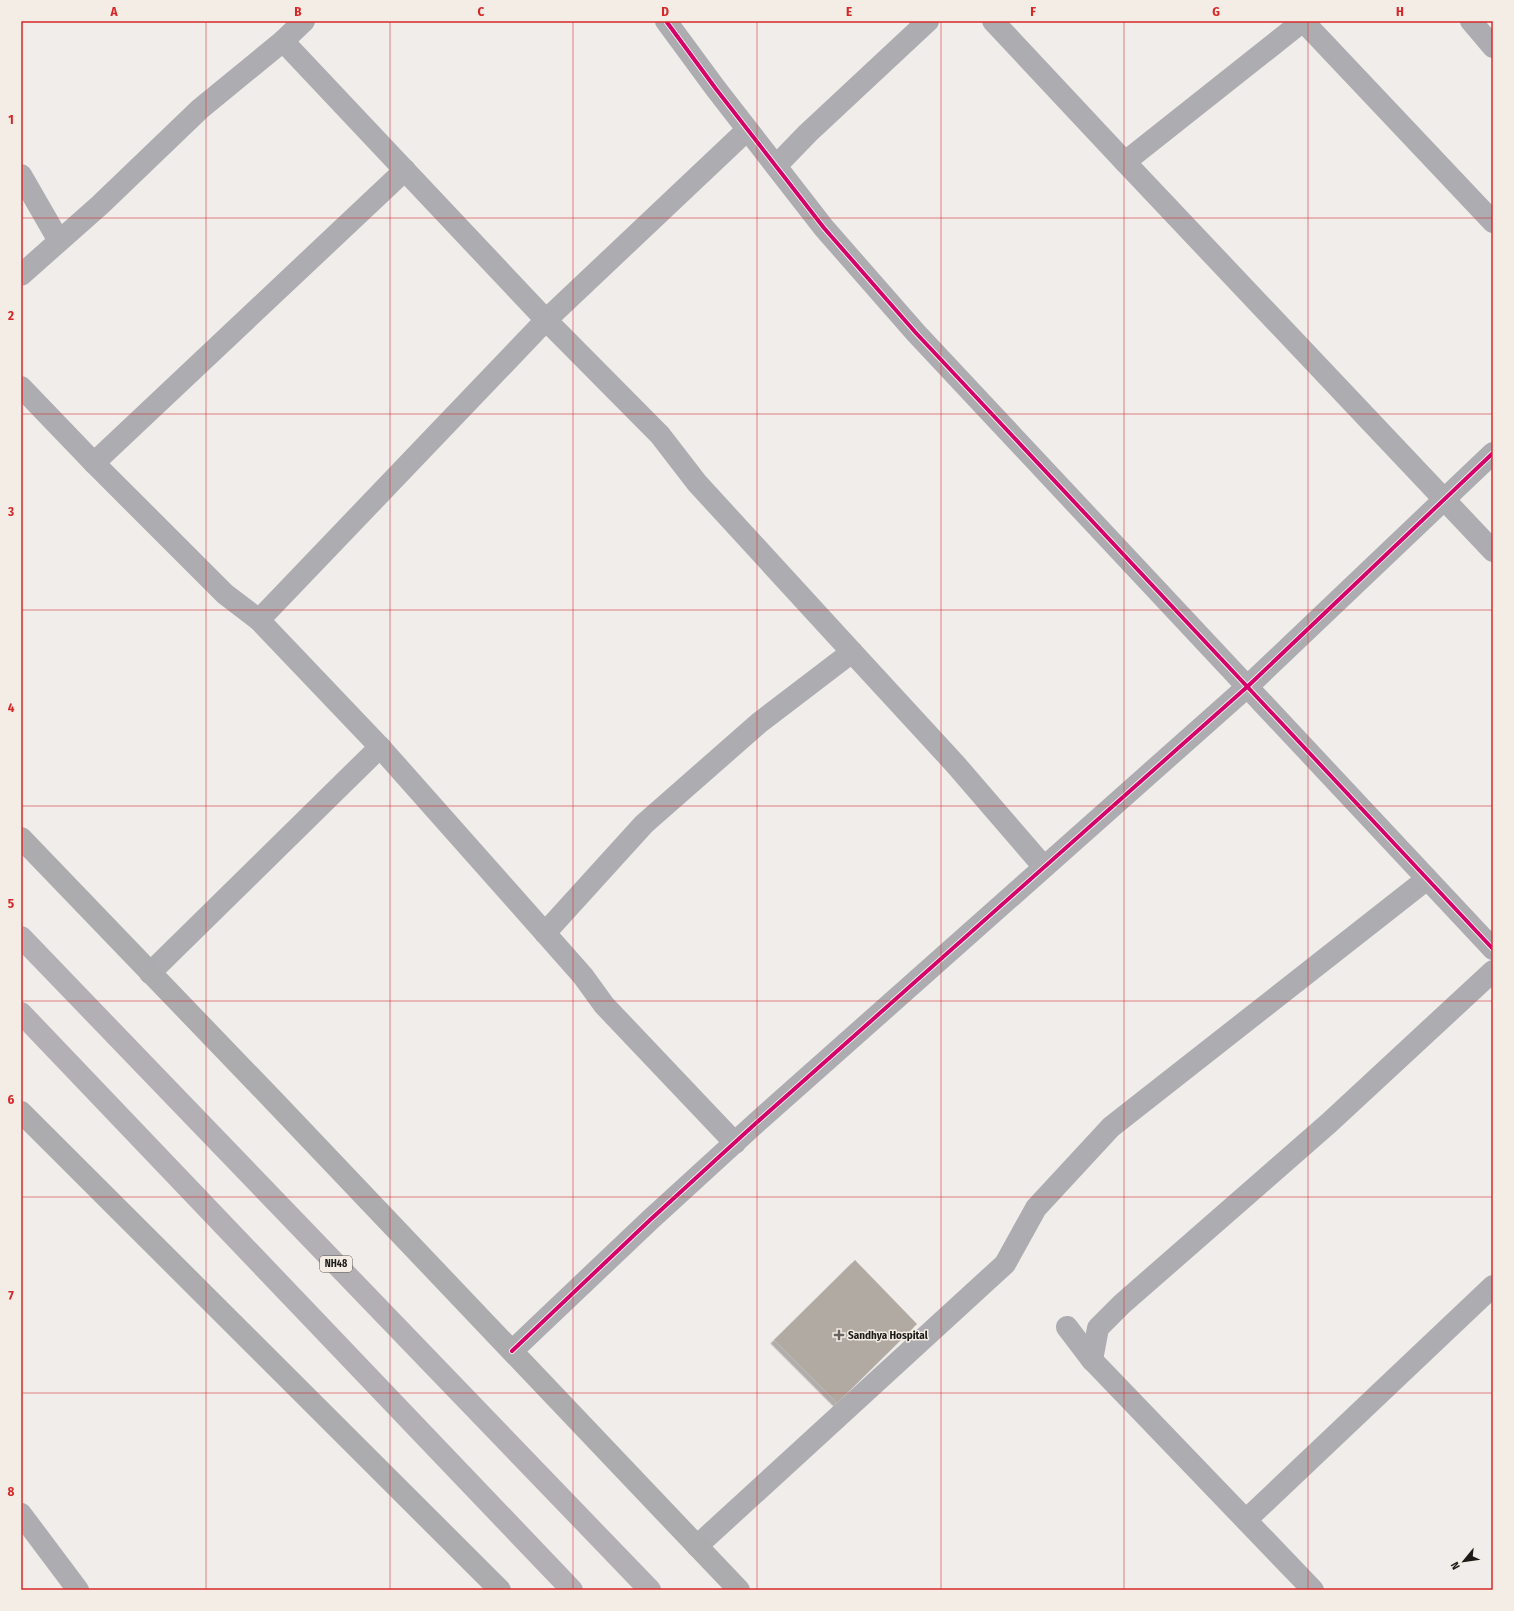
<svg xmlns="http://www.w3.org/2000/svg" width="1514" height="1611" font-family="'Fira Sans Condensed',sans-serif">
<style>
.building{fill:#b1aaa2;filter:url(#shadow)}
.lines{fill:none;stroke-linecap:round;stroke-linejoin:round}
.minor{stroke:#adacb1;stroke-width:22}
.secondary{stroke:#acacaf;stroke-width:22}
.trunk{stroke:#b2b0b5;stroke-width:22}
.cycleway-casing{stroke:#f4ede6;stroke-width:6}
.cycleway{stroke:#d6006c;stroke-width:4}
.grid{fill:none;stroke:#d62828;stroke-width:1;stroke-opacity:0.55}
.poi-dot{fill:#676462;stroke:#f4ede6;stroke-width:1.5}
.labels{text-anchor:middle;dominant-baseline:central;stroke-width:3;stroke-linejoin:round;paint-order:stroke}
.shield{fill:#f4ede6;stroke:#5e5a56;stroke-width:1}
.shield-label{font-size:10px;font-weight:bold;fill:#1d1b18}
.poi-label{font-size:11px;font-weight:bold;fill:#1d1b18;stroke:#f4ede6;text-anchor:start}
.neatline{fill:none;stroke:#d62828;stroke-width:1.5}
.grid-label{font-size:13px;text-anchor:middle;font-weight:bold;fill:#d62828}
</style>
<defs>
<filter id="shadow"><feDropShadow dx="-3.5" dy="3.5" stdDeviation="0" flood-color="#0004"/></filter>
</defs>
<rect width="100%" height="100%" fill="#f0edea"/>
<!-- building -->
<polygon class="building" points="855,1260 917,1324 837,1403 774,1340"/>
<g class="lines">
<!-- minor -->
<g class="minor">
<polyline points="666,21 716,89 824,228 916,333 1493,949"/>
<polyline points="993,21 1125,162"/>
<polyline points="1303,21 1125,162 1493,551"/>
<polyline points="1303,21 1493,222"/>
<polyline points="1471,21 1493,47"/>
<polyline points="776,166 808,133 928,21"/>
<polyline points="21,175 59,241"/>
<polyline points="21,275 100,205 200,109 283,41 304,21"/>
<polyline points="21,387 94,463 225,594 259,620 380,747 545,933 583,976 604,1005 735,1143"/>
<polyline points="94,463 405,170"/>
<polyline points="259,620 546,320 283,41"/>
<polyline points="852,652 956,765 1044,867"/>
<polyline points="545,933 644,824 759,723 852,652 697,483 660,435 546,320 747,130"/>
<polyline points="150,973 380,747"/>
<polyline points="1067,1327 1092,1360 1098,1328 1122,1304 1329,1123 1493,971"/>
<polyline points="512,1351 650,1220 755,1124 1247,687 1493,453"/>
<polyline points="1092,1360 1313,1590"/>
<polyline points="21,1514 78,1590"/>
<polyline points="1246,1520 1493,1286"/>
<polyline points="697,1546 1005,1264 1036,1208 1111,1127 1427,879"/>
</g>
<!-- secondary -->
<g class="secondary">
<polyline points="21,838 274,1101 739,1590"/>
<polyline points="21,1112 500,1590"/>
</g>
<!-- trunk -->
<g class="trunk">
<polyline points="21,937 650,1590"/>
<polyline points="21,1013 572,1590"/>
</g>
<defs>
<g id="cycleway">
<polyline points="666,21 716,89 824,228 916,333 1493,949"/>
<polyline points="512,1351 650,1220 755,1124 1247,687 1493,453"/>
</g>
</defs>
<!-- cycleway casing -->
<use href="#cycleway" class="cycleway-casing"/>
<!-- cycleway -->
<use href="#cycleway" class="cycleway"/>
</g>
<!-- grid -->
<path class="grid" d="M206,21V1590M390,21V1590M573,21V1590M757,21V1590M941,21V1590M1124,21V1590M1308,21V1590M21,218H1493M21,414H1493M21,610H1493M21,806H1493M21,1001H1493M21,1197H1493M21,1393H1493"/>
<!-- markers -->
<path class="poi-dot" d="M837 1329h4v4h4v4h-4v4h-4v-4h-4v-4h4z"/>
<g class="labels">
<!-- shield labels -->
<rect class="shield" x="320" y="1256" width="32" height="16" rx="3"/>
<g class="shield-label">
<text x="336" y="1264">NH48</text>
</g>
<!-- poi labels -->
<g class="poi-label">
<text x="848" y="1335">Sandhya Hospital</text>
</g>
</g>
<!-- border -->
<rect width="1514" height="1611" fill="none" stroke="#f4ede6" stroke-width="44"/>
<!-- north arrow -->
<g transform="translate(1464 1561) rotate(241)" stroke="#f4ede6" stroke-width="3" paint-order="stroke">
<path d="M0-3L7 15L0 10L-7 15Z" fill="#1d1b18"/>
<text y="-6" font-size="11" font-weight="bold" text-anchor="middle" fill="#1d1b18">N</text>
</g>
<rect x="22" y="22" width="1470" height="1567" class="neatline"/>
<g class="grid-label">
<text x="114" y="16">A</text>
<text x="298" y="16">B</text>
<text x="481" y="16">C</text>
<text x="665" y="16">D</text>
<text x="849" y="16">E</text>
<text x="1033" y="16">F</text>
<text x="1216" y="16">G</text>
<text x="1400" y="16">H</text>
<text x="11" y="124">1</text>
<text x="11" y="320">2</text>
<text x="11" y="516">3</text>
<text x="11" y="712">4</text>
<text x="11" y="908">5</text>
<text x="11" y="1104">6</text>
<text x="11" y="1300">7</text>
<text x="11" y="1496">8</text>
</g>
</svg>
